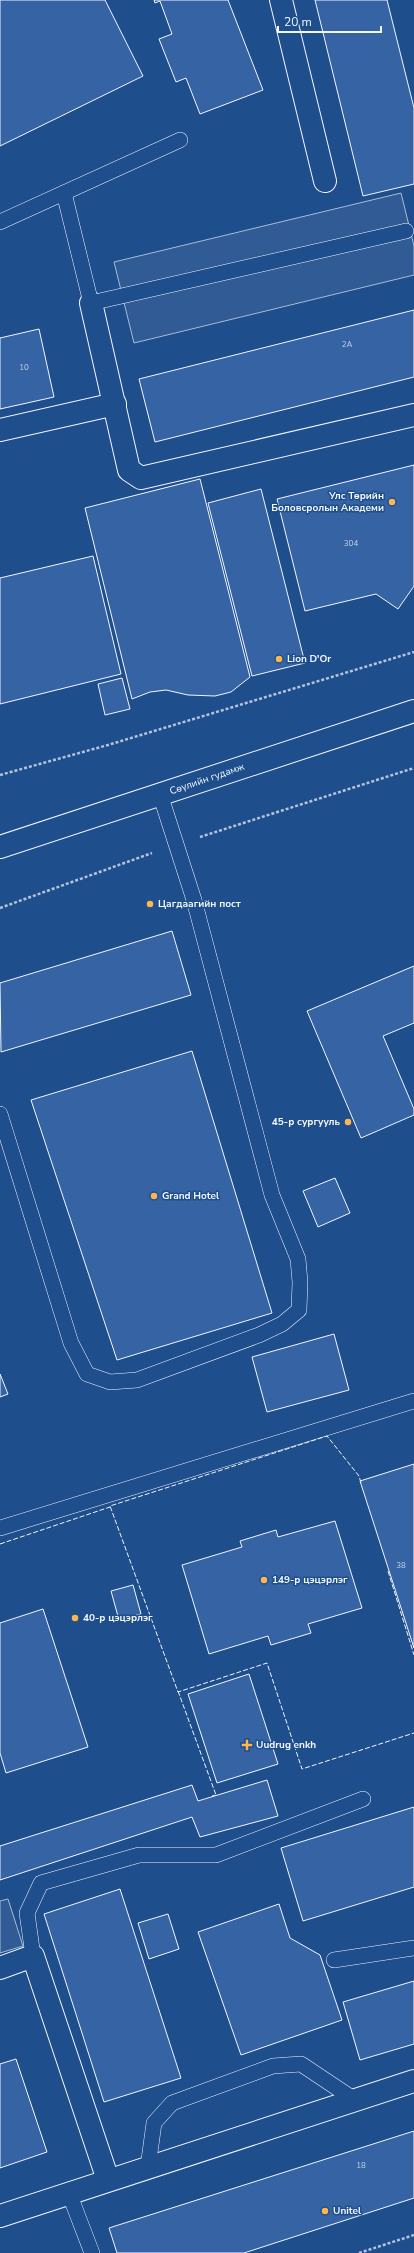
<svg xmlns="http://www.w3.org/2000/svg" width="414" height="2253" font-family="'Nunito Sans',sans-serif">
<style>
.parking{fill:#305b95;stroke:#a8bbd7}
.building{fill:#3563a3;stroke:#f2f6ff}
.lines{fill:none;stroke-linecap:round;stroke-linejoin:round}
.service-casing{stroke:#f2f6ff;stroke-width:16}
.minor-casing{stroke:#f2f6ff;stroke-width:24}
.secondary-casing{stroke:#f2f6ff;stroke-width:24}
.path{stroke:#b3c4dc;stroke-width:2.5;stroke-dasharray:3 2;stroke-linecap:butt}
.service{stroke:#1f4e8c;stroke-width:15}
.minor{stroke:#1f4e8c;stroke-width:22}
.secondary{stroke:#1f4e8c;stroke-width:22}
.fence{stroke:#f2f6ff;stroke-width:1;stroke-dasharray:5 2;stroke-linecap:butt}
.poi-dot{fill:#ffb74d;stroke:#1f4e8c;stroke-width:1.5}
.labels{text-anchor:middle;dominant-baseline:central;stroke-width:3;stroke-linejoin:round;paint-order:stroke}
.number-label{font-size:8px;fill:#c3d1e8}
.poi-label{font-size:10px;font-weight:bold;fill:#f2f6ff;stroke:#1f4e8c;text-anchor:start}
.street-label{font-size:10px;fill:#f2f6ff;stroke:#1f4e8c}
</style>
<rect width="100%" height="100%" fill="#1f4e8c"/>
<!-- parking -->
<g class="parking">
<polygon points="401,193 414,246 414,275 134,343 114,262"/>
<polygon points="8,1899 23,1946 0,1953 0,1901"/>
</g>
<!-- building -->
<g class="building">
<polygon points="0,0 105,0 143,76 0,146"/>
<polygon points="154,0 228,0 263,90 200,114 186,78 176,82 159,39 172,34 160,1 155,3"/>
<polygon points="315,0 387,0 414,108 414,184 363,196"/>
<polygon points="414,310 414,377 155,442 139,379"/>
<polygon points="39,329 54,397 0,409 0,338"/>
<polygon points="414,465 414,586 398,609 376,594 305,611 277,499"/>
<polygon points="200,479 250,677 231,692 215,696 188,695 166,690 150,692 132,699 85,508"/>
<polygon points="261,489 305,663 252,676 208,503"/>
<polygon points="93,556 121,674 0,704 0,578"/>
<polygon points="122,678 130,709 105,715 98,684"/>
<polygon points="172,931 191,995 1,1052 0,983"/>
<polygon points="414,966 414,1023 383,1036 414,1109 414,1115 361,1138 307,1011"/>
<polygon points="192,1051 272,1313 117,1360 31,1100"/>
<polygon points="335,1178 350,1213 318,1227 303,1191"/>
<polygon points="334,1334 349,1390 267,1412 252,1357"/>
<polygon points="0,1374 8,1394 0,1397"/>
<polygon points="414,1464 414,1648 360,1481"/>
<polygon points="335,1521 362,1608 308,1624 311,1633 271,1645 268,1636 209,1654 182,1565 242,1547 240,1541 276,1530 278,1537"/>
<polygon points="133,1585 141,1614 119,1620 111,1591"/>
<polygon points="43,1609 88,1747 6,1773 0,1753 0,1623"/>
<polygon points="249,1674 278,1764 217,1783 188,1694"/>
<polygon points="267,1780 278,1816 200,1837 192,1817 0,1880 0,1846 192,1785 198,1801"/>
<polygon points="414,1807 414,1887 303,1921 281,1848"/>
<polygon points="120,1889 181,2078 104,2102 44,1914"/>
<polygon points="279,1904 290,1938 320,1955 342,2020 241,2055 198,1932"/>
<polygon points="168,1914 179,1949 149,1959 138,1923"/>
<polygon points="414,1981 414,2044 360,2060 343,2002"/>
<polygon points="16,2059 47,2152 0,2168 0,2064"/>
<polygon points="414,2131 414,2198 244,2253 117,2253 109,2228"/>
</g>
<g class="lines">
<defs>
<g id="service">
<polyline points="64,193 91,303 406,231"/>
<polyline points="0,222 180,140"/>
<polyline points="0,1114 71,1343 87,1374 110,1382 137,1380 259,1335 282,1324 299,1310 300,1282 298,1259 272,1195 194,900 160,794"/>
<polyline points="0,1528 414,1401"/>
<polyline points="33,1956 27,1913 41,1883 139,1855 216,1855 363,1799"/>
<polyline points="334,1960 414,1948"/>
<polyline points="148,2167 154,2123 172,2103 273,2066 301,2064 355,2100"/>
<polyline points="69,2193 92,2253"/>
</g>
<g id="minor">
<polyline points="281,0 325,181"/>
<polyline points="91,303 129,470 141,478 414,415"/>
<polyline points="0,430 115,404"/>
<polyline points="0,1968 33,1956 108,2180"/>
<polyline points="0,2216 414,2081"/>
</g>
<polyline id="secondary" points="0,847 414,711"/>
</defs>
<!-- service casing -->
<use href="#service" class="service-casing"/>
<!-- minor casing -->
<use href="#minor" class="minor-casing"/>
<!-- secondary casing -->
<use href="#secondary" class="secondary-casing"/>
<!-- path -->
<g class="path">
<polyline points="0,775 108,745 414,652"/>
<polyline points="200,837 414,768"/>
<polyline points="0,908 152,853"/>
<polyline points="359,2253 414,2235"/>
</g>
<!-- service -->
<use href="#service" class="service"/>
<!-- minor -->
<use href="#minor" class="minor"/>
<!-- secondary -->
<use href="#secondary" class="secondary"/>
<!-- fence -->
<g class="fence">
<polyline points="361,1483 359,1476 327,1436 110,1506 178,1692 267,1663 302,1769 414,1733"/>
<polyline points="0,1544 110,1507"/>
<polyline points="388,1571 414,1655"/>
<polyline points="178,1691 216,1795 212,1796"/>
</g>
</g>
<!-- markers -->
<g class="poi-dot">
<circle cx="392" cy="502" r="4"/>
<circle cx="279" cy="659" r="4"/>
<circle cx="150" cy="904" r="4"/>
<circle cx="348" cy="1122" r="4"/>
<circle cx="154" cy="1196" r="4"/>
<circle cx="264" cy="1580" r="4"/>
<circle cx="75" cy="1618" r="4"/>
<path d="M245 1739h4v4h4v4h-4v4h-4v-4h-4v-4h4z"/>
<circle cx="325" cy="2211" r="4"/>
</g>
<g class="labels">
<!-- number labels -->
<g class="number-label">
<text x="347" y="344">2А</text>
<text x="24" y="367">10</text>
<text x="351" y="543">304</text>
<text x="401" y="1565">38</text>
<text x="361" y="2165">18</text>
</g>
<!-- poi labels -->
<g class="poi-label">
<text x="384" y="496" text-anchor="end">Улс Төрийн<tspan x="384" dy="12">Боловсролын Академи</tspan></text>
<text x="287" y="659">Lion D'Or</text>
<text x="158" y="904">Цагдаагийн пост</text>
<text x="340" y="1122" text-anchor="end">45-р сургууль</text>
<text x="162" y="1196">Grand Hotel</text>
<text x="272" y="1580">149-р цэцэрлэг</text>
<text x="83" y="1618">40-р цэцэрлэг</text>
<text x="256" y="1745">Uudrug enkh</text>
<text x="333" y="2211">Unitel</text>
</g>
<!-- street labels -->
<g class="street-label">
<text transform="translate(207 779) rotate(-19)">Сөүлийн гудамж</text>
</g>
</g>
<!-- scale -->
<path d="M278 26v6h103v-6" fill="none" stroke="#f2f6ff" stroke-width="2"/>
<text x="284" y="26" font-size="12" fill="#f2f6ff" stroke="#1f4e8c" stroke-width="3" paint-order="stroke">20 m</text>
</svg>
